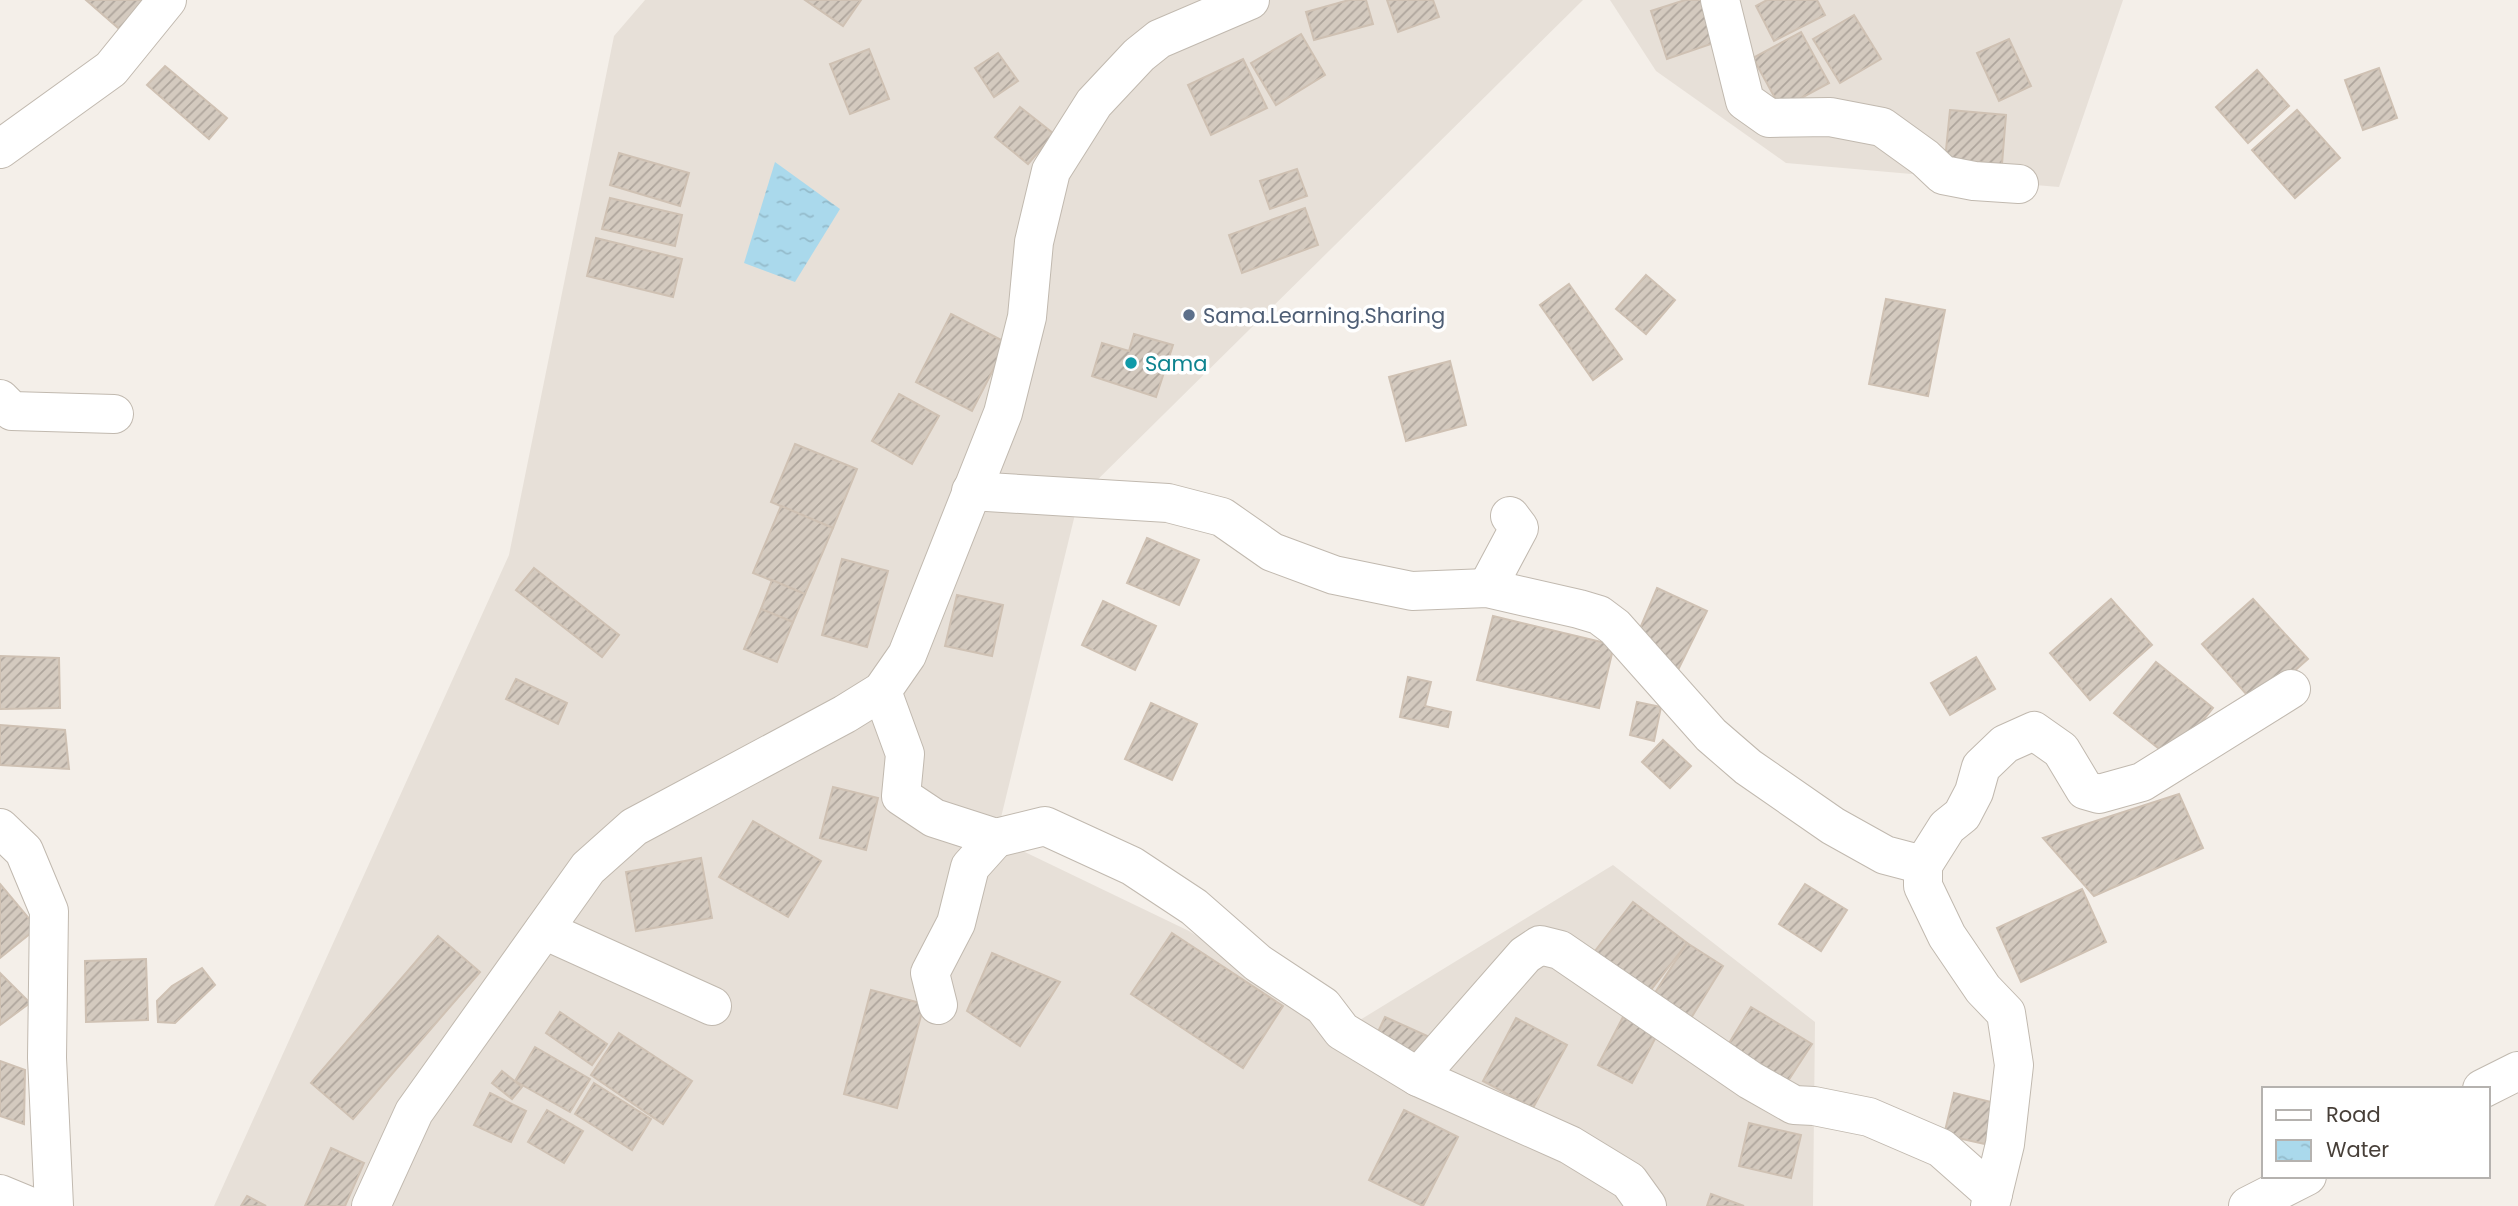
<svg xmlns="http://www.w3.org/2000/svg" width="2518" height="1206" font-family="Poppins,sans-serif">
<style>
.residential{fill:#e7e0d8}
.water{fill:url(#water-ripples)}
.building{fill:url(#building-hatch);stroke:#cfc1b3;stroke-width:2}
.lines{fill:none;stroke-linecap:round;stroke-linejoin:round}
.minor-casing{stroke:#c1b9af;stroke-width:40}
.minor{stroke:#fff;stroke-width:38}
.service-dot{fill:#5c6f8a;stroke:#fff;stroke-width:2.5}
.culture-dot{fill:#0f9aa8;stroke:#fff;stroke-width:2.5}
.labels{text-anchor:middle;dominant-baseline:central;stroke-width:7;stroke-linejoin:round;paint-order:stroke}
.service-label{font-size:21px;fill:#4e5e75;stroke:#fff;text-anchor:start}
.culture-label{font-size:21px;fill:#0d838f;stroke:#fff;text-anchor:start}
</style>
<defs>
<pattern id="water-ripples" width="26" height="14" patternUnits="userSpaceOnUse" patternTransform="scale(1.75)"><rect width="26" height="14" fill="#aad9ec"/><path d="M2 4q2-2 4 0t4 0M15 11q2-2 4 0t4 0" fill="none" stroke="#94bbcb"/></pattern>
<pattern id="building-hatch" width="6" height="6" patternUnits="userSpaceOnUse" patternTransform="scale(1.75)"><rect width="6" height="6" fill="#d4cabf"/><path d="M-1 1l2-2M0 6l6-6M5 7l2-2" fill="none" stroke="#aea59c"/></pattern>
</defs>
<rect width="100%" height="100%" fill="#f4efe9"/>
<!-- residential -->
<g class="residential">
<polygon points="645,0 1583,0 1079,498 996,838 1189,931 1342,1031 1613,865 1815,1022 1813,1206 214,1206 509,555 614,36"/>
<polygon points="1610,0 2123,0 2059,187 1786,163 1656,71"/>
</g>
<!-- water -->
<polygon class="water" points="775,162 840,209 795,282 744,263"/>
<!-- building -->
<g class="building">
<polygon points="86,0 152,0 125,34"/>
<polygon points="805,0 861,0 843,26"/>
<polygon points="1349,0 1366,0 1373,24 1314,40 1306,12"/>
<polygon points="1387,0 1433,0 1439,17 1398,32"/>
<polygon points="1685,0 1702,0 1717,42 1667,59 1651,11"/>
<polygon points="1767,0 1817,0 1825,15 1774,41 1756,6"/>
<polygon points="1854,15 1881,59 1840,83 1813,39"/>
<polygon points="1801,32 1829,83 1781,109 1753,58"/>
<polygon points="1301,34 1325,75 1276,105 1251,63"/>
<polygon points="2009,39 2031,86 1999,101 1977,53"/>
<polygon points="869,49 889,99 850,114 830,64"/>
<polygon points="998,53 1018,81 994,97 975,68"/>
<polygon points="1243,59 1267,108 1211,135 1188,85"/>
<polygon points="165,66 227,118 209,139 147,85"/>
<polygon points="2379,68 2397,118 2363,130 2345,80"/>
<polygon points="2257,70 2289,106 2248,143 2216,107"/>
<polygon points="1020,107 1054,134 1028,164 995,137"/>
<polygon points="1950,110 2006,115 2002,164 1945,160"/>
<polygon points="2297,110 2340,158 2295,198 2252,150"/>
<polygon points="619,153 689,173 680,206 610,185"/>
<polygon points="1297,169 1307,196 1270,209 1260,181"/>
<polygon points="610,198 682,215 675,246 602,229"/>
<polygon points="1305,208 1318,245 1242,273 1229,235"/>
<polygon points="596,238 682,259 673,297 587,276"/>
<polygon points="1646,275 1675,300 1646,334 1616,309"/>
<polygon points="1569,284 1622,359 1593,380 1540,305"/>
<polygon points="1886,299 1945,310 1928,396 1869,384"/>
<polygon points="951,314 1007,343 972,411 916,382"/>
<polygon points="1134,334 1173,345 1156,397 1092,376 1102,343 1129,351"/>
<polygon points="1450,361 1466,425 1406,441 1389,377"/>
<polygon points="899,394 939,416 912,464 872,441"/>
<polygon points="795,444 857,469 833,528 771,502"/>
<polygon points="781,506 833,528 805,594 753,573"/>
<polygon points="1147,538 1199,560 1179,605 1127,583"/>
<polygon points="842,559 888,571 867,647 822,635"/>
<polygon points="534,568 619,635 602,657 516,590"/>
<polygon points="772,580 805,594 793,622 761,609"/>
<polygon points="1657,588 1707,611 1678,670 1636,638"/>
<polygon points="957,595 1003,605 992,656 945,646"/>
<polygon points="2111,599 2152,645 2090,700 2050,653"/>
<polygon points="2253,599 2308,659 2256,705 2202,644"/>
<polygon points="1103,601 1156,626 1135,670 1082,645"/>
<polygon points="761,609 793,622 777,662 744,649"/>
<polygon points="1493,616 1614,645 1599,708 1477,680"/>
<polygon points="0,656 59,658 60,708 0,709"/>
<polygon points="1976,657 1995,689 1950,715 1931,683"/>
<polygon points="2156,662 2213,708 2172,759 2114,713"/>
<polygon points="1408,677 1431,682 1425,706 1451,712 1448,727 1400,717"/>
<polygon points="516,679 567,703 558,724 506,699"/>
<polygon points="1637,702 1661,707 1654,741 1630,735"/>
<polygon points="1151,703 1197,724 1172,780 1125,759"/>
<polygon points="0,725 65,730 69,769 0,765"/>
<polygon points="1663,740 1691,766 1670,788 1642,762"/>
<polygon points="833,787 878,798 866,850 820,838"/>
<polygon points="2179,794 2203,848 2094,896 2043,838"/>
<polygon points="753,821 821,861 788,917 719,877"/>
<polygon points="701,858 712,918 636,931 626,872"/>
<polygon points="0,884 37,928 0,958"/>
<polygon points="1805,884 1847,910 1821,951 1779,924"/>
<polygon points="2082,889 2106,942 2021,982 1997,928"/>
<polygon points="1633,902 1687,943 1650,991 1595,951"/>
<polygon points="1172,933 1283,1006 1243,1068 1131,994"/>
<polygon points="438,936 480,972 353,1119 311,1083"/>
<polygon points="1687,943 1723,966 1688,1023 1651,999"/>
<polygon points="992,953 1060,982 1020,1046 967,1011"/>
<polygon points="146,959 148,1020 86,1022 85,961"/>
<polygon points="202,968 215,985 175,1023 158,1022 157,1001 172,986"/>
<polygon points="0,973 30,1003 0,1025"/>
<polygon points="871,990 924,1004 897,1108 844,1094"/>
<polygon points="1751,1007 1812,1044 1788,1081 1728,1045"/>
<polygon points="560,1012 607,1044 592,1065 546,1033"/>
<polygon points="1385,1017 1434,1039 1425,1058 1376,1036"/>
<polygon points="1623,1017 1657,1035 1632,1083 1598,1065"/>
<polygon points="1516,1018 1567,1045 1533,1108 1483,1081"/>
<polygon points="619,1033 692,1081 663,1124 591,1075"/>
<polygon points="535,1047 590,1079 570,1112 515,1081"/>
<polygon points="0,1061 25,1070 24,1124 0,1116"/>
<polygon points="502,1071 522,1087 512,1099 492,1083"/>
<polygon points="594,1083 651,1119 632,1150 575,1114"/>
<polygon points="490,1093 526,1111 511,1142 474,1125"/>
<polygon points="1954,1093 1995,1103 1985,1144 1944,1135"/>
<polygon points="547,1110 583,1131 564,1163 528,1142"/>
<polygon points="1404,1110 1458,1137 1423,1206 1369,1180"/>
<polygon points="1749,1123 1801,1135 1791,1178 1739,1166"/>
<polygon points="331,1148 364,1163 345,1206 305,1206"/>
<polygon points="1711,1194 1744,1206 1707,1206"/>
<polygon points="247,1196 266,1206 241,1206"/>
</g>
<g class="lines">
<defs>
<g id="minor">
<polyline points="1720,0 1745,101 1769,118 1830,117 1882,127 1925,158 1943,175 1974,181 2019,184"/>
<polyline points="0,149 111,69 167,0"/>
<polyline points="0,399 12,411 114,414"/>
<polyline points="971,491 1168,503 1222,517 1272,552 1334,575 1412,591 1487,588 1579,609 1599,615 1615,627 1711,735 1748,767 1833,826 1885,855 1923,865"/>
<polyline points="1487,588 1519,528 1510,516"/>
<polyline points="882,691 905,754 901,796 934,818 996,838 1045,826 1132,866 1194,907 1258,963 1323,1006 1342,1031 1418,1077 1570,1145 1629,1181 1647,1206"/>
<polyline points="0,828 24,851 49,911 47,1058 54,1206"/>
<polyline points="544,930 712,1006"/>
<polyline points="938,1005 930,973 956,923 970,867 996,838"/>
<polyline points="1418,1077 1525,955 1540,945 1560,950 1750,1080 1794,1105 1814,1106 1869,1117 1941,1148 1993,1194"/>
<polyline points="2482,1089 2518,1071"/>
<polyline points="0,1194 29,1206"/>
<polyline points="371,1206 414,1112 588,868 634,827 845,714 882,691 907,655 1003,413 1027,317 1034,242 1051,171 1094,103 1139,55 1159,39 1250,0"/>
<polyline points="1990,1206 2005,1144 2014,1065 2006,1013 1983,989 1947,936 1923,886 1923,865 1947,827 1962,815 1974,792 1981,767 2005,744 2034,731 2061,750 2085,790 2099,794 2142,782 2291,689"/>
<polyline points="2248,1206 2307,1176"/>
</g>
</defs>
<!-- minor casing -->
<use href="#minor" class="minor-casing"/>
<!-- minor -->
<use href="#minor" class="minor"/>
</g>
<!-- markers -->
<circle class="service-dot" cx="1189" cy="315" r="7"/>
<circle class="culture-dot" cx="1131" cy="363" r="7"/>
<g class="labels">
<!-- service labels -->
<g class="service-label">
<text x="1203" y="315">Sama.Learning.Sharing</text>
</g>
<!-- culture labels -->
<g class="culture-label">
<text x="1145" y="363">Sama</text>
</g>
</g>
<!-- legend -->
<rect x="2262" y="1087" width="228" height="91" fill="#ffffff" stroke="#b5b2af" stroke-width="2"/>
<rect x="2276" y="1110" width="35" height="10" fill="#ffffff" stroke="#b5b2af" stroke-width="2"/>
<text x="2326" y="1122" font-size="21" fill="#473f38">Road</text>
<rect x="2276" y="1140" width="35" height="21" fill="url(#water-ripples)" stroke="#b5b2af" stroke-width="2"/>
<text x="2326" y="1157" font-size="21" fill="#473f38">Water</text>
</svg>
